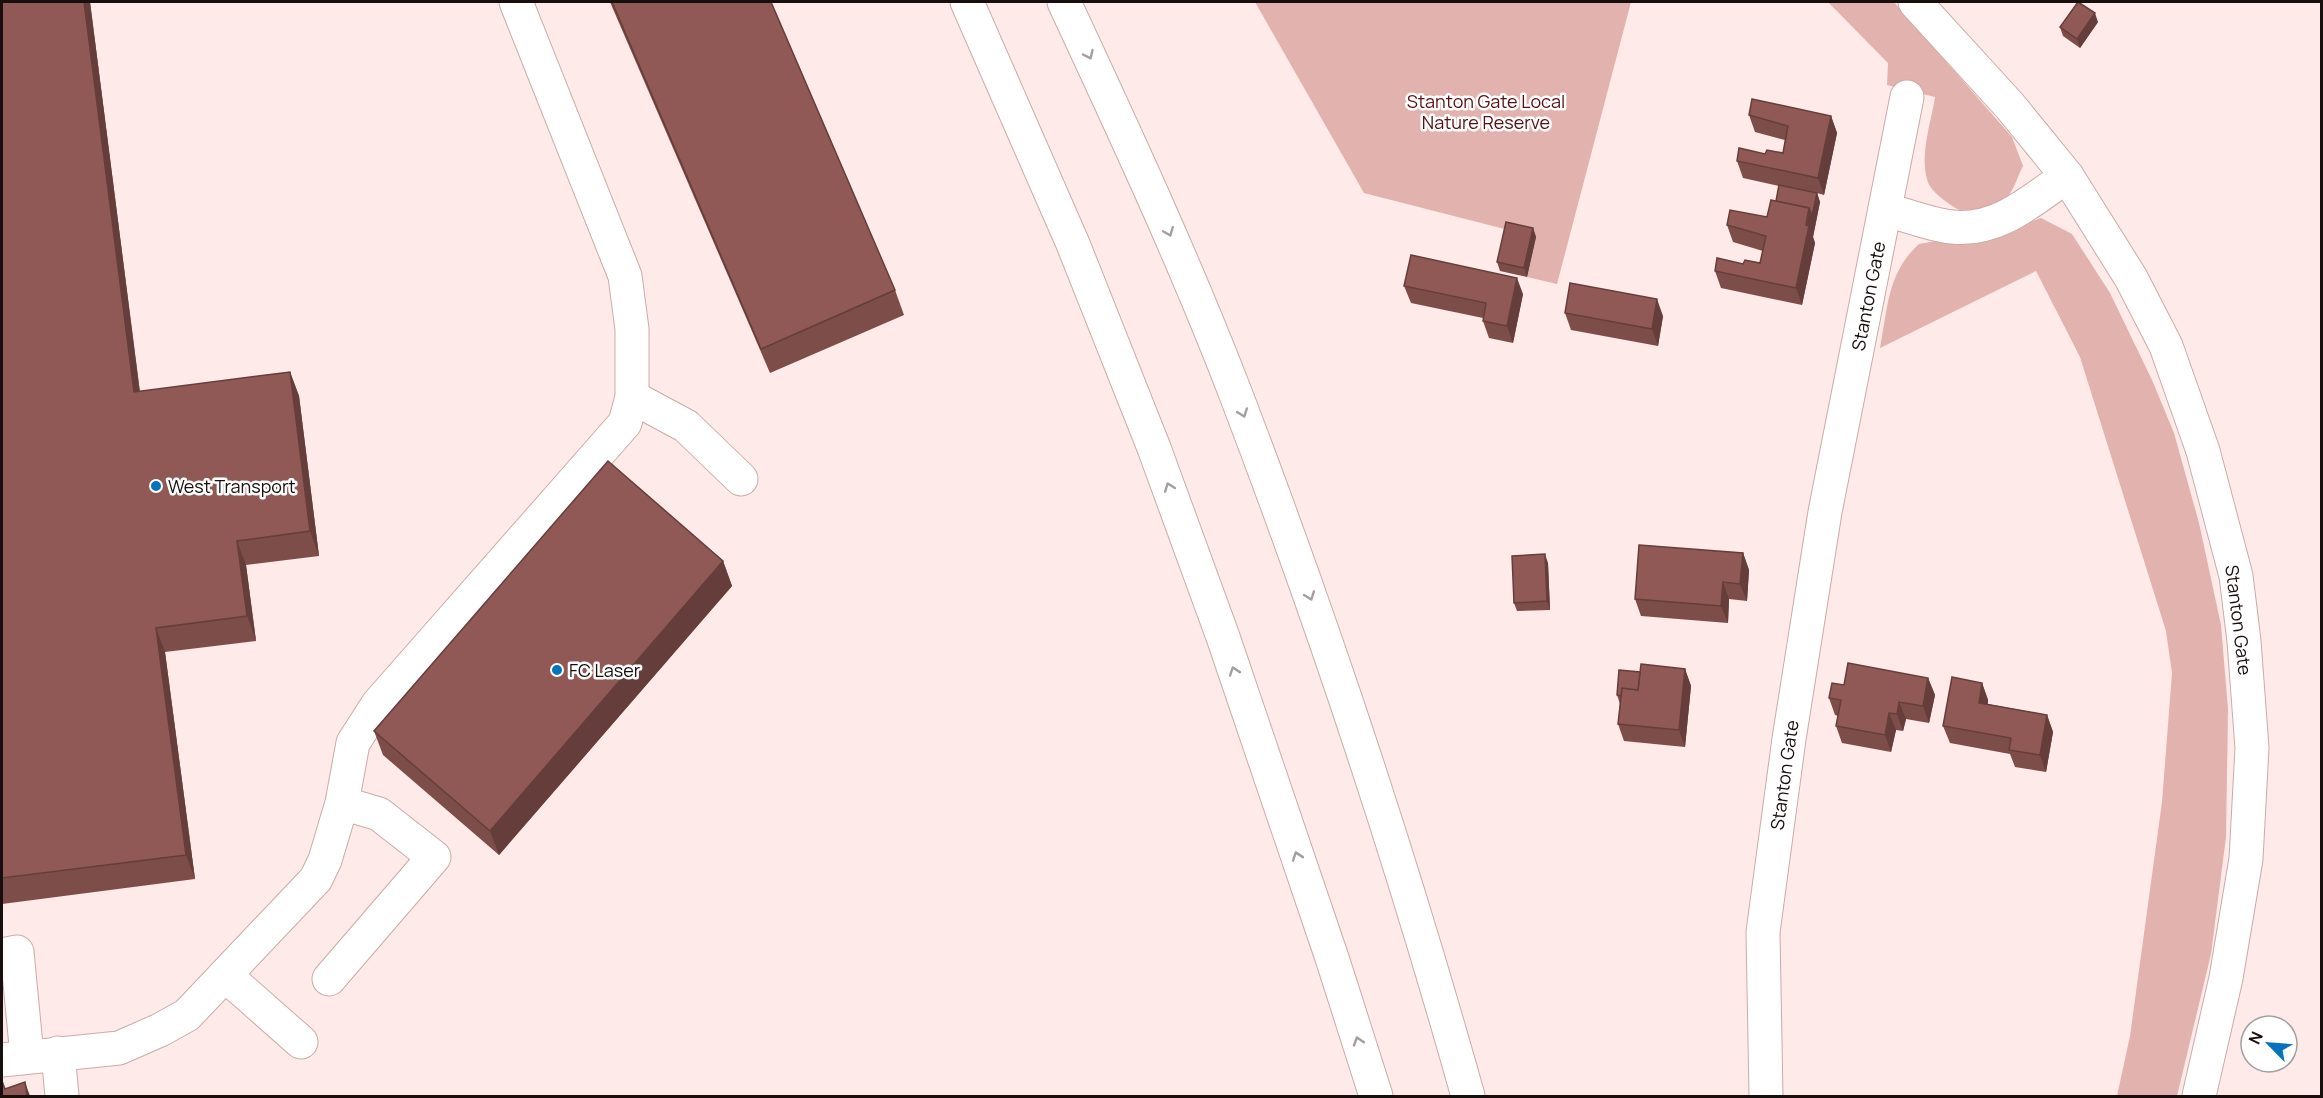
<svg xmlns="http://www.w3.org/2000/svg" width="2323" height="1098" font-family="Manrope,sans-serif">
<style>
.green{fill:#e1b2ae}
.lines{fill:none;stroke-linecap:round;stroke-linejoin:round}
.minor-casing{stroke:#cbaba8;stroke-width:35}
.highway-casing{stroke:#cbaba8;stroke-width:35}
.minor{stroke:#fff;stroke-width:33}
.highway{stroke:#fff;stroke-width:33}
.wall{fill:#7c4d49}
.shaded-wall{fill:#653e3c}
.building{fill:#905955;stroke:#653e3c;stroke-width:1.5}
.oneway{stroke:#a39f9f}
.poi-dot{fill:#0473be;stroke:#fff;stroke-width:2}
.labels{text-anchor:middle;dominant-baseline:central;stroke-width:5;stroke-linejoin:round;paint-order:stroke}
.park-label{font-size:18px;fill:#570f11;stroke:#fff}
.street-label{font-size:18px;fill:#190e0e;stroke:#fff}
.poi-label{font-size:18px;fill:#190e0e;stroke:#fff;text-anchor:start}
</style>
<rect width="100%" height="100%" fill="#feeae8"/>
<!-- green -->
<g class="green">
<polygon points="1255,2 1631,2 1557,284 1527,277 1536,237 1364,193"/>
<path d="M1828,2H1894L2012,137L2023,166C2018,175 2015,187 2009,195C1993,215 1967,219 1948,203C1940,197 1929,189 1927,179C1920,153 1931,123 1935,97L1887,85L1888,63Z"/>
<path d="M2041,218L2072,234L2110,293L2152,380L2174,433L2199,523L2221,625L2228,709L2226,837L2211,954L2177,1096H2117L2130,1036L2162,802L2172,673L2166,631L2080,357L2036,271L1880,348C1888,308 1887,273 1919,244L2018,226Z"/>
</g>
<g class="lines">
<defs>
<g id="minor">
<polyline points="1915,2 2010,106 2067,176 2131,278 2166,346 2203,451 2236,576 2244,641 2252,748 2246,859 2226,978 2199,1096"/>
<path d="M1885,209C1905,215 1932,225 1952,227C1998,232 2032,200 2067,176"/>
<polyline points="632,397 686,426 741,479"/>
<polyline points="2,955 17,952 27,1056"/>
<polyline points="225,975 301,1042"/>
<polyline points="329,979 434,857 379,814 342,803"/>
<polyline points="58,1053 62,1096"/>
<polyline points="2,1060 119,1048 160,1030 187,1015 316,879 325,860 342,803 353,743 378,704 625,423 632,397 632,329 625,276 516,2"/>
<polyline points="1766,1096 1763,932 1789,739 1825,512 1907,97"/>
</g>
<g id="highway">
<polyline points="967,2 1073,244 1154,448 1223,637 1333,961 1376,1096"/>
<path d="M1064,2C1125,133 1186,264 1238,400C1325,628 1402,861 1468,1096"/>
</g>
</defs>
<!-- minor casing -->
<use href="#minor" class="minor-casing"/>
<!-- highway casing -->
<use href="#highway" class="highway-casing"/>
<!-- minor -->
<use href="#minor" class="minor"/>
<!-- highway -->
<use href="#highway" class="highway"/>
</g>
<!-- wall -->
<g class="wall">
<polygon points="2,2 90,2 140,392 290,372 299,396 319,556 246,565 256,641 165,652 195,879 2,904"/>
<polygon points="610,2 771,2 895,290 904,315 770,373"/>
<polygon points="2098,22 2080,48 2063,36 2060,27"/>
<polygon points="1749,115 1831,116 1837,133 1824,195 1817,193 1820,202 1813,237 1815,243 1802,305 1721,288 1715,271 1743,264 1760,263 1763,251 1733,242 1727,225 1767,217 1776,201 1779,186 1743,178 1737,161 1783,153 1785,140 1755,132"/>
<polygon points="1533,228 1536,237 1527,277 1500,271 1497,262"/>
<polygon points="1404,286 1523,294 1513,343 1489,338 1483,321 1483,318 1411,303"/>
<polygon points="1565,313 1663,316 1658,346 1571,330"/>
<polygon points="1743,553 1749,570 1747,601 1729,599 1728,623 1641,616 1635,599"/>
<polygon points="723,561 732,586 499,855 383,755 374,731"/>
<polygon points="1548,563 1550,610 1517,611 1514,603"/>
<polygon points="1685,669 1691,686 1685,747 1624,741 1618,724 1620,704 1617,695 1640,672"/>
<polygon points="1928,678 1935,695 1929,723 1906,719 1903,731 1896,730 1891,752 1842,743 1836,726 1838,716 1835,715 1829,698 1844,685"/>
<polygon points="1982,683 1988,700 1988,704 2047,715 2053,732 2046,772 2015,767 2010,754 1950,743 1943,726"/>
</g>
<!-- shaded-wall -->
<g class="shaded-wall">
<polygon points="84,2 90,2 143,417 134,392"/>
<polygon points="2095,13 2098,22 2080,48 2077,39"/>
<polygon points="1831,116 1837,133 1824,195 1818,178"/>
<polygon points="1817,193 1820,202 1813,237 1815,243 1802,305 1796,288 1809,208"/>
<polygon points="1533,228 1536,237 1527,277 1524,268"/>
<polygon points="1517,278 1523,294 1513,343 1507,326"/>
<polygon points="1657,299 1663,316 1658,346 1652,329"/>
<polygon points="290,372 299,396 319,556 310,531"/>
<polygon points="237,541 246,565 256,641 247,616"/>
<polygon points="1743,553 1749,570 1747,601 1740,584"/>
<polygon points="1545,554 1548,563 1550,610 1547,601"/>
<polygon points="723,561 732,586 499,855 490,831"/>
<polygon points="1723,582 1729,599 1728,623 1721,606"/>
<polygon points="156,628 165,652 195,879 186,855"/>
<polygon points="1685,669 1691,686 1685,747 1679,730"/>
<polygon points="1928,678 1935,695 1929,723 1923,706"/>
<polygon points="1982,683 1988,700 1985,720 1979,703"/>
<polygon points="1899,702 1906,719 1903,731 1897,714"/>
<polygon points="1889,713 1896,730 1891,752 1885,735"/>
<polygon points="2047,715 2053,732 2046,772 2040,755"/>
<polygon points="25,1082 30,1096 27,1096"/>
</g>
<!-- building -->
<g class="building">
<polygon points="2,2 84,2 134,392 290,372 310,531 237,541 247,616 156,628 186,855 2,878"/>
<polygon points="612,2 771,2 895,290 761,349"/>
<polygon points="2078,2 2095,13 2077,39 2060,27"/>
<polygon points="1752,99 1831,116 1818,178 1737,161 1739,148 1765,154 1767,150 1783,153 1788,126 1749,115"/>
<polygon points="1779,185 1817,193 1812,216 1809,208 1776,201"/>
<polygon points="1771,200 1809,208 1806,225 1809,226 1796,288 1715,271 1717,258 1743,264 1745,260 1760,263 1766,236 1727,225 1730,210 1767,217"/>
<polygon points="1506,222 1533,228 1524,268 1497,262"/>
<polygon points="1411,255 1517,278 1507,326 1483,321 1486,303 1404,286"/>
<polygon points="1570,283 1657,299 1652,329 1565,313"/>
<polygon points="608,461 723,561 490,831 374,731"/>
<polygon points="1639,545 1743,553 1740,584 1723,582 1721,606 1635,599"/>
<polygon points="1545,554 1547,601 1514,603 1512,556"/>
<polygon points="1848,663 1928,678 1923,706 1899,702 1897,714 1889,713 1885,735 1836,726 1841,700 1829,698 1832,683 1844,685"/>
<polygon points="1641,664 1685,669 1679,730 1618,724 1622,688 1638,690"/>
<polygon points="1619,670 1640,672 1638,690 1622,688 1621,696 1617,695"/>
<polygon points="1952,677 1982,683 1979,703 2047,715 2040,755 2009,750 2011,738 1943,726"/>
<polygon points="2,1081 5,1089 25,1082 27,1096 2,1096"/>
</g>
<!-- one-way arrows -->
<defs><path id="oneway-chevron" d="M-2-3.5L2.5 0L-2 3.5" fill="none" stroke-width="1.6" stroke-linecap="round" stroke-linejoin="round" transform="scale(1.5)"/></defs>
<g class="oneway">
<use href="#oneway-chevron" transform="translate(1089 55) rotate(65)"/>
<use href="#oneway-chevron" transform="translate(1169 232) rotate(68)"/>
<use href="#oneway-chevron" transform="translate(1243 413) rotate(70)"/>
<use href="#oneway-chevron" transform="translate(1169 487) rotate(-110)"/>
<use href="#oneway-chevron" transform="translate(1310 596) rotate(70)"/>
<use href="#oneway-chevron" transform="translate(1234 671) rotate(-109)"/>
<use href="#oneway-chevron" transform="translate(1297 856) rotate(-109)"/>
<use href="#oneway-chevron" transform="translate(1358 1041) rotate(-108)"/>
</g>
<!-- markers -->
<g class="poi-dot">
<circle cx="156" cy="486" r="6"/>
<circle cx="557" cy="670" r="6"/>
</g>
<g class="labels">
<!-- park labels -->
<g class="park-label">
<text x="1486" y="101">Stanton Gate Local<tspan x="1486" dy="21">Nature Reserve</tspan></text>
</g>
<!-- street labels -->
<g class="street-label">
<text transform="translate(1868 296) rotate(-79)">Stanton Gate</text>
<text transform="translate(2239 620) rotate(83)">Stanton Gate</text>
<text transform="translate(1784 775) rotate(-82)">Stanton Gate</text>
</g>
<!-- poi labels -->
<g class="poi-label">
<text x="168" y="486">West Transport</text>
<text x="569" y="670">FC Laser</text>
</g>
</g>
<!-- border -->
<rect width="2323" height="1098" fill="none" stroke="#190e0e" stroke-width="6"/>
<!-- north arrow -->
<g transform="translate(2269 1044) rotate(295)"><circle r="28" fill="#ffffff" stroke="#a39f9f" stroke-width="1.5"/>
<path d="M0-4.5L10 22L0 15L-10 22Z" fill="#0473be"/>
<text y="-9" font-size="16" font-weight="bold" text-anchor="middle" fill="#190e0e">N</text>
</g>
</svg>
